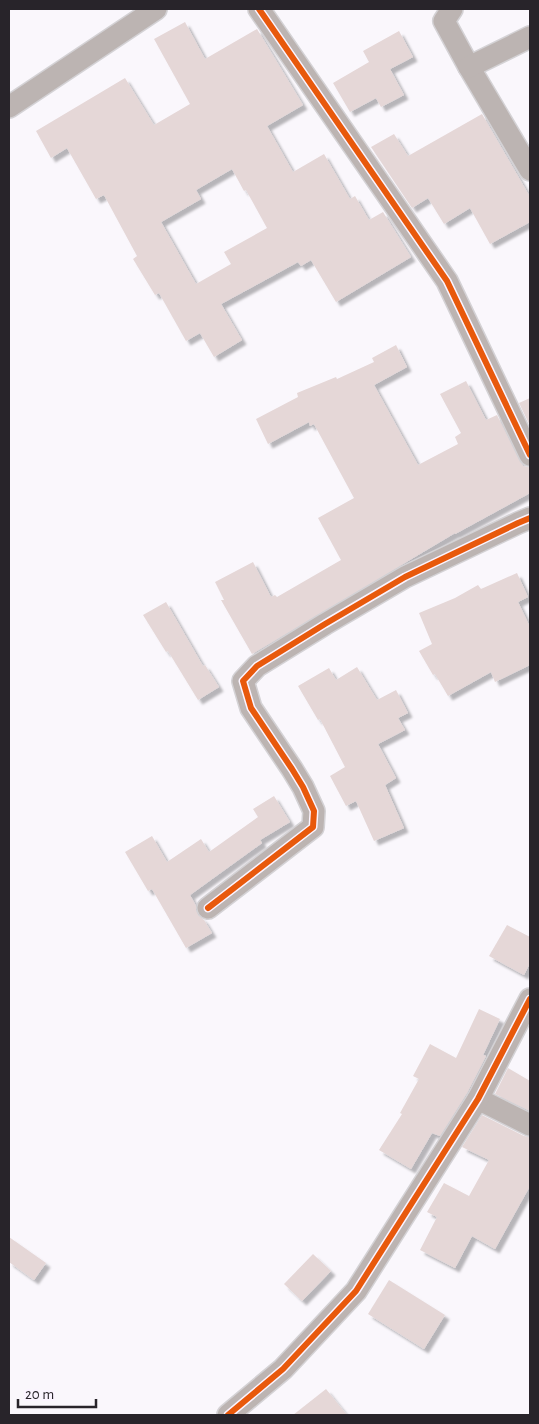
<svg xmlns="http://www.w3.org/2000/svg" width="539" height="1424" font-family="'Alegreya Sans',sans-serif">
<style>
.building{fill:#e5d7d7;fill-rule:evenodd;filter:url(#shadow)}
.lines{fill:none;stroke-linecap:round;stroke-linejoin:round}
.minor-casing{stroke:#d4d2d5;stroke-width:24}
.minor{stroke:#bcb4b2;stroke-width:21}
.cycleway-casing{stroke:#fbf4ff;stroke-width:9}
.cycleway{stroke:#e8590c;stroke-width:6}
</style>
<defs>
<filter id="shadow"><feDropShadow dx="4.5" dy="4.5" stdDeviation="1" flood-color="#0004"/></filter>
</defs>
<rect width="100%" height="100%" fill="#faf7fc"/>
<!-- building -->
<g class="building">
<path d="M185,22L205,59L257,29L303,105L267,126L293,172L324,154L350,199L355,196L369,220L383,212L411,257L336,302L311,260L301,266L298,262L221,304L242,340L214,357L200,333L186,341L159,293L155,295L133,259L137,256L104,195L96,199L67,148L51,158L36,131L125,78L154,125L190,104L154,39ZM232,169L244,191L246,190L267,228L224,252L231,264L196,284L161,222L201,199L196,190Z"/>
<polygon points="399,31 413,57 390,69 404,95 381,107 376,98 350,112 333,83 369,62 363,51"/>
<polygon points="482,114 530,197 530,222 490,244 470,208 444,224 428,198 412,208 371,147 394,134 408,156"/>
<polygon points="396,345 407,367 374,385 418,465 458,444 455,437 461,433 440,394 466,381 486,420 497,415 519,460 523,466 530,467 530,493 455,534 455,533 252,654 221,600 224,600 215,582 253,562 271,597 275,595 277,597 341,560 318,518 354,498 314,424 310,426 309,422 268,444 256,419 298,397 297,393 336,377 337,379 374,362 372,358"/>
<polygon points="530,398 530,426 519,403"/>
<polygon points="517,573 528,597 518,602 530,627 530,665 495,682 491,672 448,696 435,674 433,675 419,651 432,644 419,613 455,598 478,585 481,589"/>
<polygon points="166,602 203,666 205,665 219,687 198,700 168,651 166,652 143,615"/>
<polygon points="357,667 377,700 396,690 408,713 398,718 405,730 378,744 396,778 385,785 404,828 374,841 356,801 346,806 330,776 345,767 320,719 318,720 298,686 329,668 336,680"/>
<polygon points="274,796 290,822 260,840 262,843 190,895 196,906 196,910 198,915 204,920 212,933 186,948 152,889 148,891 125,852 152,836 167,862 201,839 209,852 258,817 253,809"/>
<polygon points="507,925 530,937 530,963 524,975 489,956"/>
<polygon points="479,1009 500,1019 483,1055 486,1056 467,1093 440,1136 432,1133 411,1169 379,1150 402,1114 400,1113 419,1079 413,1076 430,1044 456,1058"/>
<polygon points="508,1068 530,1081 530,1111 495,1094"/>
<polygon points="482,1115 524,1136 530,1137 530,1186 495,1249 472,1236 455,1268 420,1250 437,1217 427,1212 444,1183 469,1196 489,1160 462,1147"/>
<polygon points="9,1237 46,1263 34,1280 9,1262"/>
<polygon points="313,1254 331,1271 302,1301 284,1284"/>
<polygon points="389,1280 445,1315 424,1349 368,1314"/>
<polygon points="326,1389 347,1415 293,1415"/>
</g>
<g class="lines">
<defs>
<g id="minor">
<polyline points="259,9 447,281 530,455"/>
<polyline points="452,9 444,21 469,67 530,170"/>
<polyline points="469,67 530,37"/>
<polyline points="9,107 156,9"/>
<polyline points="208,908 313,827 314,811 303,787 292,769 251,708 243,681 257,666 325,624 405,577 518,523 530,518"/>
<polyline points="478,1099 530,1125"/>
<polyline points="228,1415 283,1369 356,1291 478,1099 530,999"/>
</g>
</defs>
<!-- minor casing -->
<use href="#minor" class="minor-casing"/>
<!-- minor -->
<use href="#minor" class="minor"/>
<defs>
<g id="cycleway">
<polyline points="259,9 447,281 530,455"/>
<polyline points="208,908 313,827 314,811 303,787 292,769 251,708 243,681 257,666 325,624 405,577 518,523 530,518"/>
<polyline points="228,1415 283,1369 356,1291 478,1099 530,999"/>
</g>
</defs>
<!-- cycleway casing -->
<use href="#cycleway" class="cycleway-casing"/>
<!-- cycleway -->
<use href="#cycleway" class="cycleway"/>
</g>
<!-- border -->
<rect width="539" height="1424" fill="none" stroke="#28242a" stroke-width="20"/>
<!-- scale -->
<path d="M18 1399v8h78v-8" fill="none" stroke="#28242a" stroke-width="2.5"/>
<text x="25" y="1399" font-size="15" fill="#28242a" stroke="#fbf4ff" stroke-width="4" paint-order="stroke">20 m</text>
</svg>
